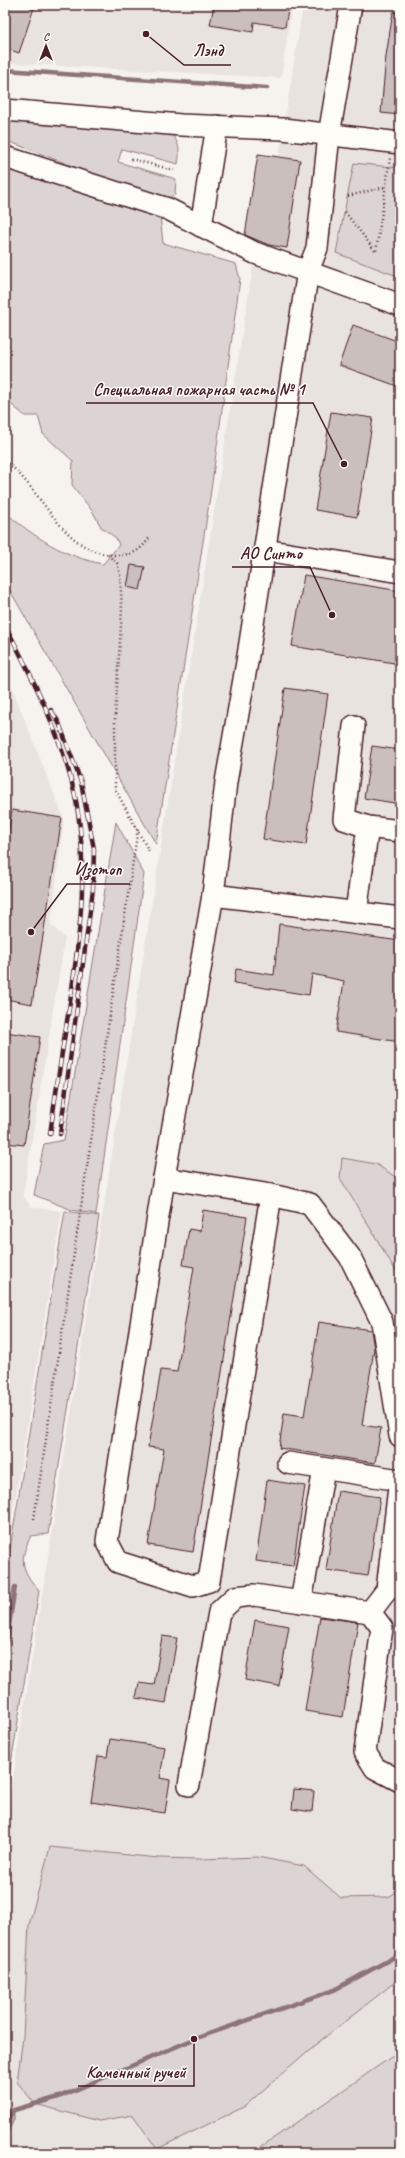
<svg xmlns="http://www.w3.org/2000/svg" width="405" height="2158" font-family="Caveat,sans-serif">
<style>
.built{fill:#e9e3e0}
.green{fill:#dcd4d2;stroke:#937a7e}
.water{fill:#bbabac;stroke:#8e7378}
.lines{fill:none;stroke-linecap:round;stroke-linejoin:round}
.stream{stroke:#8e7378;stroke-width:4.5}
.building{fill:#cbbfbe;stroke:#4a1f2b}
.minor-casing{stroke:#4a1f2b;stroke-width:24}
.path{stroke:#4a1f2b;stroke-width:2.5;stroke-dasharray:1 3;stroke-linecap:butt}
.minor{stroke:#fdfcf7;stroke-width:21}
.rail-casing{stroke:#4a1f2b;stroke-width:4.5}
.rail{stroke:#fdfcf7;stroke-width:3;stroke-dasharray:9;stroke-linecap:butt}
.leader{fill:none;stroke:#4a1f2b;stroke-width:1.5}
.callout-dot{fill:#4a1f2b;stroke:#fdfcf7;stroke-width:1.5}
.callout-label{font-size:17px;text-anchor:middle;font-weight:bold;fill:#4a1f2b;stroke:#fdfcf7;stroke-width:3;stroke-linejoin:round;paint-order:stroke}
</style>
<rect width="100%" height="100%" fill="#f6f3ef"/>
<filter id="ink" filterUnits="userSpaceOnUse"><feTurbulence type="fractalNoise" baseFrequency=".025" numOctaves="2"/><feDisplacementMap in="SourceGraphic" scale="8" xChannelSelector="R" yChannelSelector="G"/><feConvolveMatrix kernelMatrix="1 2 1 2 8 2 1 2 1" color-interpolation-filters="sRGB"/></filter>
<g filter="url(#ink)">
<!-- built -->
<g class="built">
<polygon points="5,5 292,5 281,78 5,63"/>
<polygon points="303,5 400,5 400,2153 5,2153 5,1828 255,253 244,242 258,154 279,156"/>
<polygon points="5,670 64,819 51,925 65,938 23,1195 31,1207 62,1211 5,1562"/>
</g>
<!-- green -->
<g class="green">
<path d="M5,115L171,134C180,142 180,152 178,164L122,149L118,162L176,179L175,195L168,198L158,199L5,140Z"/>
<polygon points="354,163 400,168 400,277 336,253"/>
<path d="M5,164L160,215L163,243L236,264L240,279L210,497L156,844L5,582V512C34,537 65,557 103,564L119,545L116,538L101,527L93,512L72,485L73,461L43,434L38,416H25L5,399Z"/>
<polygon points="116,822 144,874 96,1214 72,1210 34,1195 44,1144 64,1140"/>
<polygon points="342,1158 376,1164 400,1180 400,1278 340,1178"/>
<path d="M65,1211L99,1216L48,1534L31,1536C18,1561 22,1570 39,1591L5,1801V1580Z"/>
<polygon points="50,1847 158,1858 202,1859 257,1857 304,1866 341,1898 388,1897 400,1890 400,1978 310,2049 244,2107 157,2149 133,2115 99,2121 35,2104 17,2082 23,2037 29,1925"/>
<polygon points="400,2051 400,2153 252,2153"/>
</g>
<!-- water -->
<polygon class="water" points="5,2105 14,2110 14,2120 5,2137"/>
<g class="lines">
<!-- stream -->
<g class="stream">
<polyline points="5,70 267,88"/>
<polyline points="5,1651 15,1587"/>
<polyline points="5,2122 14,2110 59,2097 194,2039 334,1990 400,1954"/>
</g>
</g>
<!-- building -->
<g class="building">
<polygon points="5,5 35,5 19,53 5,48"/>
<polygon points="214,5 289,5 285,27 254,22 253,32 210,25"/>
<polygon points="393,12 400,13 400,115 381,113 386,56"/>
<polygon points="258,154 300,160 287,248 269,245 245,235"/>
<polygon points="353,325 400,342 400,387 339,365"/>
<polygon points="331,412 373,418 357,517 315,510"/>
<polygon points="131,565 145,567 140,590 127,587"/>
<polygon points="304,575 400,591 400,664 292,646"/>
<polygon points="285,688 328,694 306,845 263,839"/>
<polygon points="372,746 400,750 400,804 364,798"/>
<polygon points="12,810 62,818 32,1004 5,999 5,853"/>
<polygon points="279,924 400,941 400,1042 336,1032 344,981 312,974 309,995 234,983 236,969 274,975"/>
<polygon points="5,1032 40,1037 24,1145 5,1143"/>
<polygon points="203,1210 247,1217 193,1552 148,1545 164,1449 148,1447 161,1370 177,1372 194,1267 183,1265 189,1229 200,1231"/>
<polygon points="319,1322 371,1330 374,1349 362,1425 381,1428 375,1463 279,1448 284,1413 304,1416"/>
<polygon points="267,1480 305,1486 293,1566 256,1561"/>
<polygon points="338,1491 380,1497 368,1576 326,1570"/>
<polygon points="320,1617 358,1622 343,1717 305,1711"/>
<polygon points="255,1620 289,1626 279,1686 245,1680"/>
<polygon points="162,1636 177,1638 166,1703 136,1698 139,1683 154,1685"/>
<polygon points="110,1739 165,1747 160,1778 170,1780 165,1813 91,1802 98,1756 107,1757"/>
<polygon points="294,1789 314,1791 312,1812 292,1809"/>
</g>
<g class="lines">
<defs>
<g id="minor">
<polyline points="5,110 181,125 283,129 400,143"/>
<polyline points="5,157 168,209 255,253 400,305"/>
<polyline points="201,226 217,126"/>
<polyline points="265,550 400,572"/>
<polyline points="354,726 344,819 368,827 400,831"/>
<polyline points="213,895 400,918"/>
<polyline points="356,912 368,827"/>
<polyline points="164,1178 271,1195 310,1204 350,1257 382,1322 400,1436"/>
<polyline points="271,1195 209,1581 193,1586 118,1562 107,1541 164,1178 213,895 226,782 247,662 308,271 317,248 329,135 351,5"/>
<polyline points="288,1463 400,1480"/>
<polyline points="301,1602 324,1469"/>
<polyline points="370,1612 382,1628 365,1752 375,1768 400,1781"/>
<polyline points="189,1785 219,1612 235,1597 254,1595 370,1612 387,1590 400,1479"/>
</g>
</defs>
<!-- minor casing -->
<use href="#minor" class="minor-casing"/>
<!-- path -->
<g class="path">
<polyline points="131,159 174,170"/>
<polyline points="348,196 385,187"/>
<polyline points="345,212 376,252 390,158"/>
<path d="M5,461C43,489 62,555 117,555C134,555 141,550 150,537"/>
<polyline points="108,555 117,563 120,574 122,610 115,717 115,789 150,853"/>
<polyline points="34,1519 138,828"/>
</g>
<!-- minor -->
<use href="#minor" class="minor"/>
<defs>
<g id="rail">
<path d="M5,625C32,676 57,727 72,783C91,856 80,936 69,1009C62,1050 56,1092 50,1134"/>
<polyline points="51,710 59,723 81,782 94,849 93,889 60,1134"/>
</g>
</defs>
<!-- rail casing -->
<use href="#rail" class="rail-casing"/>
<!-- rail -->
<use href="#rail" class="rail"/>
</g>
</g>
<!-- callouts -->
<path class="leader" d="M146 34L184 65H231M344 464L313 403H86M332 615L310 567H232M31 932L67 884H130M194 2039L194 2086H78"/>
<g class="callout-dot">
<circle cx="146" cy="34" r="4"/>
<circle cx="344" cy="464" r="4"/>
<circle cx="332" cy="615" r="4"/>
<circle cx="31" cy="932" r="4"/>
<circle cx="194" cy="2039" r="4"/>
</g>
<g class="callout-label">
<text x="208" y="56">Лэнд</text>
<text x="199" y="395">Специальная пожарная часть № 1</text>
<text x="271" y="559">АО Синто</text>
<text x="98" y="875">Изотоп</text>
<text x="136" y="2078">Каменный ручей</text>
</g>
<!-- margin -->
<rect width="405" height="2158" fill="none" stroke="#fdfcf7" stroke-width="20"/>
<rect x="10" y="10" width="385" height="2138" fill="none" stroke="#4a1f2b" stroke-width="1.5" filter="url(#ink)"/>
<!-- north arrow -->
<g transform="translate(46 46)" stroke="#fdfcf7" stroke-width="3" paint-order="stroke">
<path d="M0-3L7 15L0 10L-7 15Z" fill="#4a1f2b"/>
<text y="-6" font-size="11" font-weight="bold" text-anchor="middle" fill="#4a1f2b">С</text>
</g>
</svg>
